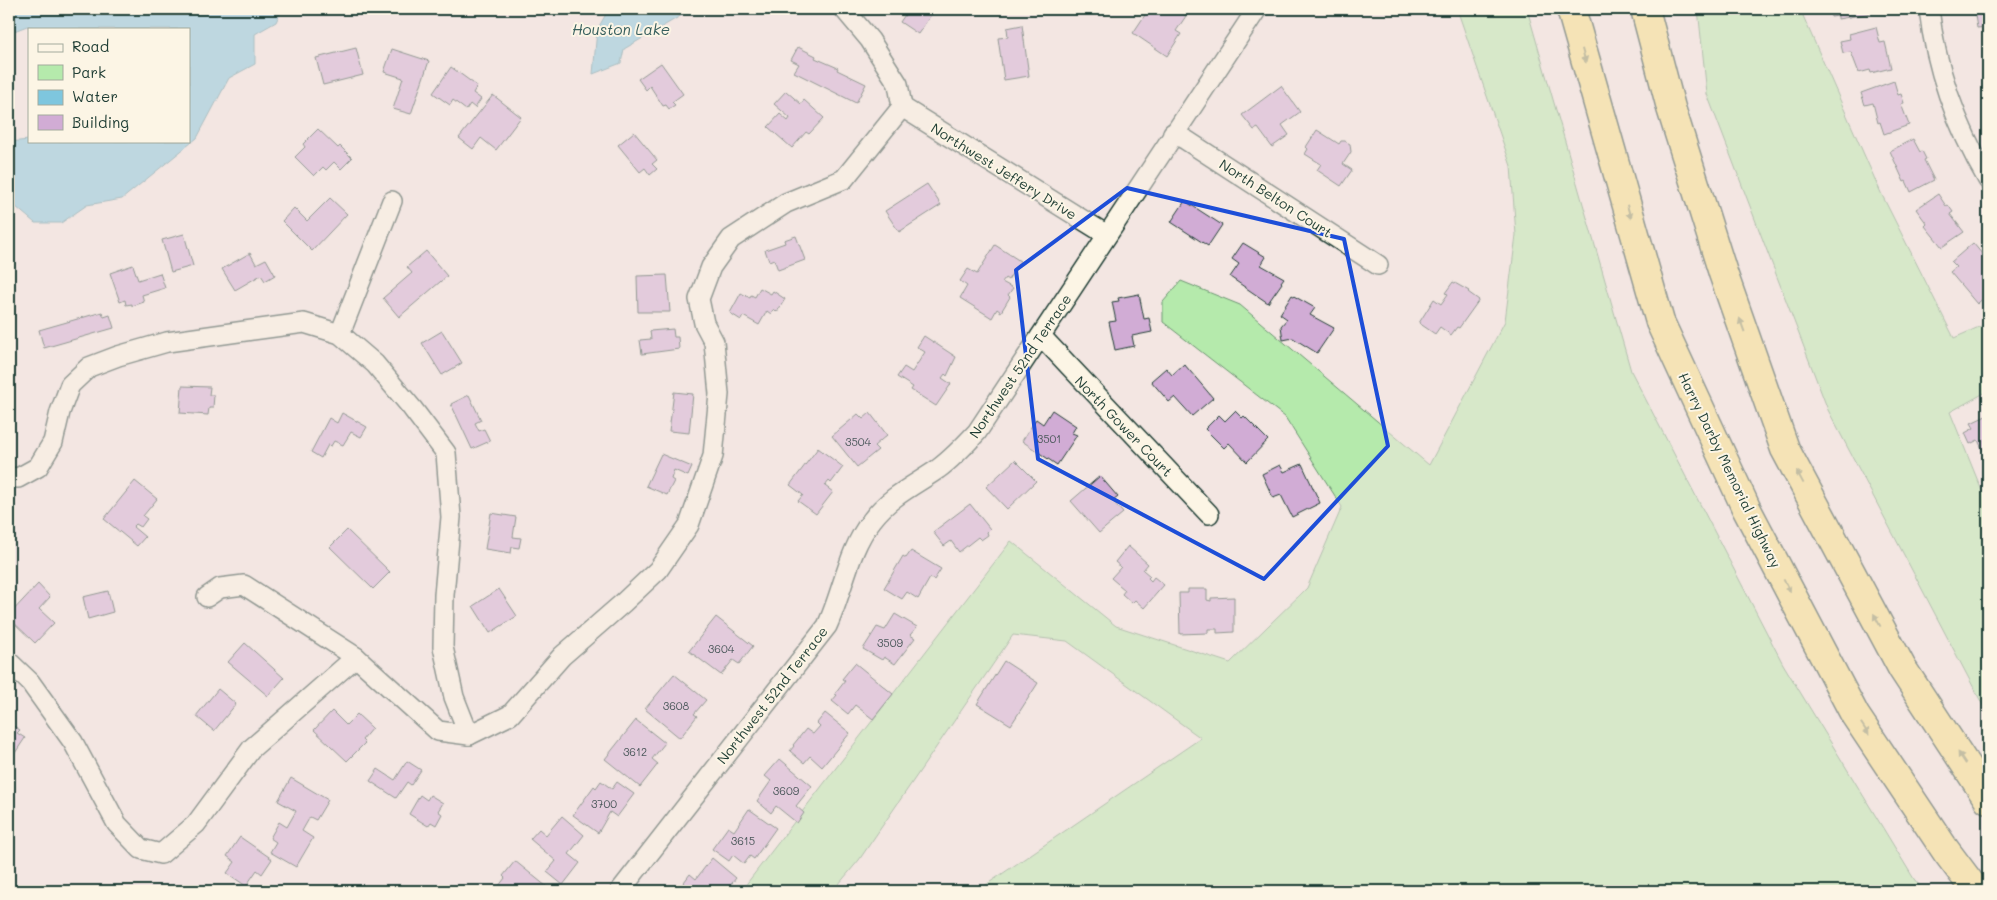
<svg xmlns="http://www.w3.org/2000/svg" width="1997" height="900" font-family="Mali,sans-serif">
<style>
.green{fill:#b5eaac;stroke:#6a9470}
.water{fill:#7ec6de;stroke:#588f9a}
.building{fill:#d1acd5;stroke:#1f3d34}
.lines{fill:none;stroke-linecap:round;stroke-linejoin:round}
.minor-casing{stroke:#1f3d34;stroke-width:22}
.highway-casing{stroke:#1f3d34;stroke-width:31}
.minor{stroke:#fcf5e5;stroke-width:19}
.highway{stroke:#f9e181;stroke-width:28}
.oneway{fill:#8c8f5a}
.marked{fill:none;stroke:#1d4ed8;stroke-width:4;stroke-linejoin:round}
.labels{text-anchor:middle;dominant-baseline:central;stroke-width:4;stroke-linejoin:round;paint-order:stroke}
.number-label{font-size:11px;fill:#4c595c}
.street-label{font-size:14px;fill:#1f3d34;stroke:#fcf5e5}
.water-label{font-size:15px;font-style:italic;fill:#375f5e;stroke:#fcf5e5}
</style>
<rect width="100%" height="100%" fill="#f3e6e2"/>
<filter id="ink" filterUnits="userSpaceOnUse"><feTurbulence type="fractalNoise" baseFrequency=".02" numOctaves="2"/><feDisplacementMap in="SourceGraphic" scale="10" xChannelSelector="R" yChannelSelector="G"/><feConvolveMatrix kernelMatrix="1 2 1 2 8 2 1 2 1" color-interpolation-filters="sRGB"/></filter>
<g filter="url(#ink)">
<!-- green -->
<g class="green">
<polygon points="1457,9 1527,9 1631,371 1783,664 1914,879 1924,891 977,891 1201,738 1067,641 1013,635 859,860 833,891 741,891 1011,541 1116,626 1230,663 1307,588 1342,507 1285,417 1163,322 1163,302 1181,281 1240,305 1429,465 1505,321 1516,235 1511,166"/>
<polygon points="1698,9 1800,9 1881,193 1954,338 1988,323 1988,391 1950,412 1982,491 1988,497 1988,715 1828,410 1707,94"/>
</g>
<!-- water -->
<g class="water">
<polygon points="9,9 282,9 276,22 255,34 255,64 229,78 197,138 122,199 87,205 61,223 35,223 9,201 9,142 29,140 29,141 189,141 189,29 40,29 27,26 9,33"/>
<polygon points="603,9 688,9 689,11 624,49 621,63 593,74 597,30 606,14"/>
</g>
<!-- building -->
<g class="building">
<polygon points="909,9 935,9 918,34 900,22"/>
<polygon points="1149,9 1175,9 1186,16 1176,31 1181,34 1167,56 1133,33"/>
<polygon points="1830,9 1877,9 1877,12 1838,19 1838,16 1831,17"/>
<polygon points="1974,9 1988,9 1988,43 1986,30 1988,30 1988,27 1977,28"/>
<polygon points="1022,25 1029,76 1004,80 998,38 1008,37 1007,28"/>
<polygon points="1876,27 1880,43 1885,42 1891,68 1871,73 1870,70 1859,73 1851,52 1843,53 1840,41 1850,39 1849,34"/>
<polygon points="798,47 816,56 815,58 838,68 837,70 866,84 856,103 794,72 799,64 791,60"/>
<polygon points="356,48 363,75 323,85 316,58"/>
<polygon points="392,49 429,61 411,114 393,109 403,78 384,72"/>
<polygon points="661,63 683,94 672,102 675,105 669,109 666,105 663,106 650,86 646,90 638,79"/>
<polygon points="451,67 477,86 473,93 481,99 475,108 470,104 466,110 453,100 450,105 433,93"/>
<polygon points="1894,81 1898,95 1901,94 1904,103 1901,104 1909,125 1884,134 1880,122 1878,123 1873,103 1865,105 1861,93"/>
<polygon points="1281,86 1300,112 1282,125 1289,135 1272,147 1258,128 1254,130 1242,115"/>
<polygon points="786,91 801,104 804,100 824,118 809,134 806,132 792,148 768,127 780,114 788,121 790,118 774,104"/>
<polygon points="493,95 521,117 496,150 481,138 473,149 459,138"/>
<polygon points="318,129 338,148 340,146 352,158 341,169 334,162 326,170 323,167 314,176 295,157 305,147 303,144"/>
<polygon points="1317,130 1339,144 1341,141 1345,141 1350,144 1351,152 1343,164 1352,170 1341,186 1317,170 1321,164 1305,154 1308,149 1306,147"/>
<polygon points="634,132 657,160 652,164 657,169 650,175 645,168 640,172 618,145"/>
<polygon points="1913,139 1920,152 1922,151 1926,159 1924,160 1934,180 1911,192 1906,181 1904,182 1890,151"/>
<polygon points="927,184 941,205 899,232 885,211"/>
<polygon points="1938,194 1946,206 1948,205 1953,212 1950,214 1964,232 1942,247 1925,226 1927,224 1916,209"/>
<polygon points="330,198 347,214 312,251 282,221 294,208 307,221"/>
<polygon points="1185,201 1222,225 1208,246 1171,222"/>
<polygon points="184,234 193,266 171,272 162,240"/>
<polygon points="796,236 805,260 778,270 774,259 769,261 765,250 785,243 784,240"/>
<polygon points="1243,243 1266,257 1261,265 1284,278 1281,282 1282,283 1268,303 1230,277 1239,264 1232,259"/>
<polygon points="1973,243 1988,261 1988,294 1977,304 1950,272 1956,267 1951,262"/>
<polygon points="995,245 1020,261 1008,280 1005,278 1002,282 1013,288 1008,295 1010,297 1001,312 997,309 992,318 960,298 967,286 960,281 968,269 977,274"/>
<polygon points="426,251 447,276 399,317 383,298 412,273 407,267"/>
<polygon points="250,253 256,264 266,259 275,275 265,281 261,275 235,290 222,269"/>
<polygon points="133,265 138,280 160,273 165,288 142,295 144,302 132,306 132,304 126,305 125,300 120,302 110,273"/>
<polygon points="667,275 670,312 638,312 637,276"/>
<polygon points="1453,282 1469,291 1468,292 1479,300 1459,328 1457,327 1451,335 1440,327 1435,334 1419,323 1434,299 1441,304 1448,294 1445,293"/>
<polygon points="760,288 771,294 773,291 785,299 777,312 774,309 771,314 767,311 759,325 743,316 741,320 730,313 741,293 750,298 751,295 755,297"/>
<polygon points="1139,294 1144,319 1149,318 1152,332 1132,336 1134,346 1115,350 1109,322 1116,321 1112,302 1119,301 1118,298"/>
<polygon points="1292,295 1315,308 1310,315 1334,328 1317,353 1293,338 1283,340 1281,326 1287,319 1280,314"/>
<polygon points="102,312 104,317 110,315 114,328 44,348 39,330"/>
<polygon points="673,329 674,337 678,337 679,349 642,354 640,340 651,339 650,331"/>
<polygon points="442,331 462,363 442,375 422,343"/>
<polygon points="924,336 956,357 947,376 945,374 942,378 951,384 936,406 911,390 913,387 897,377 904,367 912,372 925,352 917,347"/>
<polygon points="1184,364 1213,398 1192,416 1175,397 1169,402 1151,381 1166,368 1172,375"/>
<polygon points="182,386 210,387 209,395 214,395 213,408 209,408 208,415 180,413"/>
<polygon points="674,392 693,394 689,433 669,431"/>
<polygon points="469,395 481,420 475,423 479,431 484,429 490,441 472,449 451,404"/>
<polygon points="1052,410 1076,426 1072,433 1077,435 1057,465 1022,441 1036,419 1043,424"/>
<polygon points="1235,411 1242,418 1244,416 1268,440 1247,462 1229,443 1224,448 1205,429 1219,415 1225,421"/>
<polygon points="342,413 367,427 361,437 351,432 343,445 334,441 331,446 328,445 321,458 311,452 329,418 337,423"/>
<polygon points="870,413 887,435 874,446 878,450 857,467 832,436 858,414 863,419"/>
<polygon points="1988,415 1988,456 1985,450 1983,451 1978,440 1970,444 1965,433 1974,428 1971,423"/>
<polygon points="818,448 843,467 831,483 829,481 825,486 833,492 816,514 798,501 803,495 790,485"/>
<polygon points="661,454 692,467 688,476 674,470 671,479 674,481 667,495 646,486"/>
<polygon points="1015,460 1036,481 1007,509 986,487"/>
<polygon points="1302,464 1320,503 1292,517 1281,495 1273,498 1262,474 1280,465 1284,472"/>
<polygon points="1100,476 1118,497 1113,501 1123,513 1099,533 1071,501"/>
<polygon points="135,481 157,499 143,516 147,519 141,527 136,524 133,527 145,537 137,546 104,519"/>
<polygon points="970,504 990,529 987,532 988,535 981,540 978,537 959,552 951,541 944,546 933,532"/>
<polygon points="491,513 516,517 513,537 521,538 519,548 512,547 511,553 485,549"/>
<polygon points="347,530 390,572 373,589 330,547"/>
<polygon points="1128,546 1148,564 1143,570 1150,576 1148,578 1151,581 1154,577 1164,585 1144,608 1135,600 1132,603 1122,594 1125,590 1111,578 1121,567 1115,562"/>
<polygon points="911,551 941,569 934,580 930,578 918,599 907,592 902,599 884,588 903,556 906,558"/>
<polygon points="38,584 50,597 39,609 54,623 35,643 9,618 9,615"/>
<polygon points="499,589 517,616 490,633 473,606"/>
<polygon points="1188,589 1207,589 1207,600 1211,601 1211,598 1234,597 1234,632 1217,633 1217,629 1208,629 1208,633 1180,634 1179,593 1188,593"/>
<polygon points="108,591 113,612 88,619 83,597"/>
<polygon points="895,614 917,627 910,635 915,638 895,664 884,657 882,660 863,649 877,627 885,630"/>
<polygon points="716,617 753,646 739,664 733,660 721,675 689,651"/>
<polygon points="245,643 284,678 268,696 228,662"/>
<polygon points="1004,661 1038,683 1011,725 977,704"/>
<polygon points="855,663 893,694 873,719 855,705 848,714 832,701 837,695 835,694 845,681 842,679"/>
<polygon points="674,674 706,700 694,714 697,716 680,738 645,709"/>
<polygon points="218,689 236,704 214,731 196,716"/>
<polygon points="332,711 346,725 357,714 372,728 362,740 365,743 347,761 314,730"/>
<polygon points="825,713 850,733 822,767 810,756 804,763 790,751 794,746 793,745 806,729 813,734 820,726 817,723"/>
<polygon points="636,720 665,743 652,759 658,764 640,787 605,759"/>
<polygon points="9,723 20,730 17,733 25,738 11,759 9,757"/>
<polygon points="780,759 812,786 796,806 804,813 797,823 776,806 771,813 757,801 771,781 765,776"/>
<polygon points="407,761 421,770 411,785 407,782 396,798 370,781 378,769 395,780"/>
<polygon points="291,778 328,800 316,820 310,817 302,831 313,838 296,867 270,852 276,842 270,838 279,822 287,827 296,811 278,801"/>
<polygon points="601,781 612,789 617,782 634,794 617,817 610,812 598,833 573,815 594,786 596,788"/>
<polygon points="420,795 427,800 430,795 443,803 438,811 442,814 436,825 431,822 428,826 409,814"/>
<polygon points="749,809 776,828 754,859 750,856 744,864 733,855 729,861 712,849 728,827 734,831"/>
<polygon points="562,816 584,835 569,854 580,863 563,885 547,872 556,861 530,839 539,829 546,835"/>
<polygon points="240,837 272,859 262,874 257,870 246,886 227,873 235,862 227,856"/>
<polygon points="712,858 736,878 729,887 732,890 731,891 679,891 678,890 690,874 696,879"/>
<polygon points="515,861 552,891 495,891 505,878 503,876"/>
</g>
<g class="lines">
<defs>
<g id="minor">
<path d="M1929,9C1936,71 1957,127 1988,180"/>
<polyline points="902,107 1107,235"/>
<polyline points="1173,133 1186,140 1378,265"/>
<polyline points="340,334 392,201"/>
<polyline points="1041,336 1209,514"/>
<polyline points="9,477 18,478 38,467 53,442 60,412 70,385 89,367 118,356 167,342 245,331 304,323 340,334 375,364 412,408 446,453 451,517 444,595 443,647 454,697 469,735"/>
<polyline points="207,597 220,588 244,585 356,657"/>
<polyline points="9,662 30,682 73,742 117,824 141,849 161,854 196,824 252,748 356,657 438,731 469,735"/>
<polyline points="469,735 510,715 562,656 623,603 658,570 689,525 713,456 719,394 714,342 704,323 699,299 711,267 731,239 786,203 844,179 902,107 898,84 870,40 844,9"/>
<path d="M620,891L827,626C843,592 848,550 872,520C890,496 915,485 938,469C953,458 965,445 977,432L1257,9"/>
</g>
<g id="highway">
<polyline points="1571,9 1660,322 1746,508 1855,715 1946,851 1976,891"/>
<polyline points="1645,9 1671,108 1723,273 1785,449 1902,668 1988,799"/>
</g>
</defs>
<!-- minor casing -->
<use href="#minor" class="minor-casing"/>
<!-- highway casing -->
<use href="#highway" class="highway-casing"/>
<!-- minor -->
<use href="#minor" class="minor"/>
<!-- highway -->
<use href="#highway" class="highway"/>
</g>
<!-- one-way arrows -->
<defs><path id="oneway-solid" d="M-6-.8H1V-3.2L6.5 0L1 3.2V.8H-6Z" transform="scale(1.25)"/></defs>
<g class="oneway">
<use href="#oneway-solid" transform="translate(1584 56) rotate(74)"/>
<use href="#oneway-solid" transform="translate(1629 212) rotate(74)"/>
<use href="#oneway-solid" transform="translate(1742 325) rotate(-110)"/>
<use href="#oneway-solid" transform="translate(1800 477) rotate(-118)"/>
<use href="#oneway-solid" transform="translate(1787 586) rotate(62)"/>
<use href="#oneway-solid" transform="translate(1877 620) rotate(-118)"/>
<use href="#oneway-solid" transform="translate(1865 729) rotate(57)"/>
<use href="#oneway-solid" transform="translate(1962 758) rotate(-123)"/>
</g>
</g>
<!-- marked area -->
<path d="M0 0H1997V900H0ZM1127,188L1344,239L1388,446L1264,579L1038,459L1016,270Z" fill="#f3e6e2" fill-opacity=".55" fill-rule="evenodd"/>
<path class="marked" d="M1127,188L1344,239L1388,446L1264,579L1038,459L1016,270Z"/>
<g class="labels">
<!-- number labels -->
<g class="number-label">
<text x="1049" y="438">3501</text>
<text x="858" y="441">3504</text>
<text x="890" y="642">3509</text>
<text x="721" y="648">3604</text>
<text x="676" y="705">3608</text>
<text x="635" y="751">3612</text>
<text x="786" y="790">3609</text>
<text x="604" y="803">3700</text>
<text x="743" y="840">3615</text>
</g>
<!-- street labels -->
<g class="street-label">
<text transform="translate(1004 171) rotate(32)">Northwest Jeffery Drive</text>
<text transform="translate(1276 198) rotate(33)">North Belton Court</text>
<text transform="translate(1020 366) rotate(-56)">Northwest 52nd Terrace</text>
<text transform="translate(1124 426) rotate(46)">North Gower Court</text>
<text transform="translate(1730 470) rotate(64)">Harry Darby Memorial Highway</text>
<text transform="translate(772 695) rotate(-52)">Northwest 52nd Terrace</text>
</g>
<!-- water labels -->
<g class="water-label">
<text x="621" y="29">Houston Lake</text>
</g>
</g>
<!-- margin -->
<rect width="1997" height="900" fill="none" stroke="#fcf5e5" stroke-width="30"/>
<rect x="15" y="15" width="1967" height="870" fill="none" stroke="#1f3d34" stroke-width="2" filter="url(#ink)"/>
<!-- legend -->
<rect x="28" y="28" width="162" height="115" fill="#fcf5e5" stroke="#a4ab9e"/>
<rect x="38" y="44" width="25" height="8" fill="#fcf5e5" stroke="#a4ab9e"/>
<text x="72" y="52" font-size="15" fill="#1f3d34">Road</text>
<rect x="38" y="65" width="25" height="15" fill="#b5eaac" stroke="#a4ab9e"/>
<text x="72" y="78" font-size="15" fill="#1f3d34">Park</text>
<rect x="38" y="90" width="25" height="15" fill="#7ec6de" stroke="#a4ab9e"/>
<text x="72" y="102" font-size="15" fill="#1f3d34">Water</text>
<rect x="38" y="115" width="25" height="15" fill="#d1acd5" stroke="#a4ab9e"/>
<text x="72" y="128" font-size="15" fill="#1f3d34">Building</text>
</svg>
